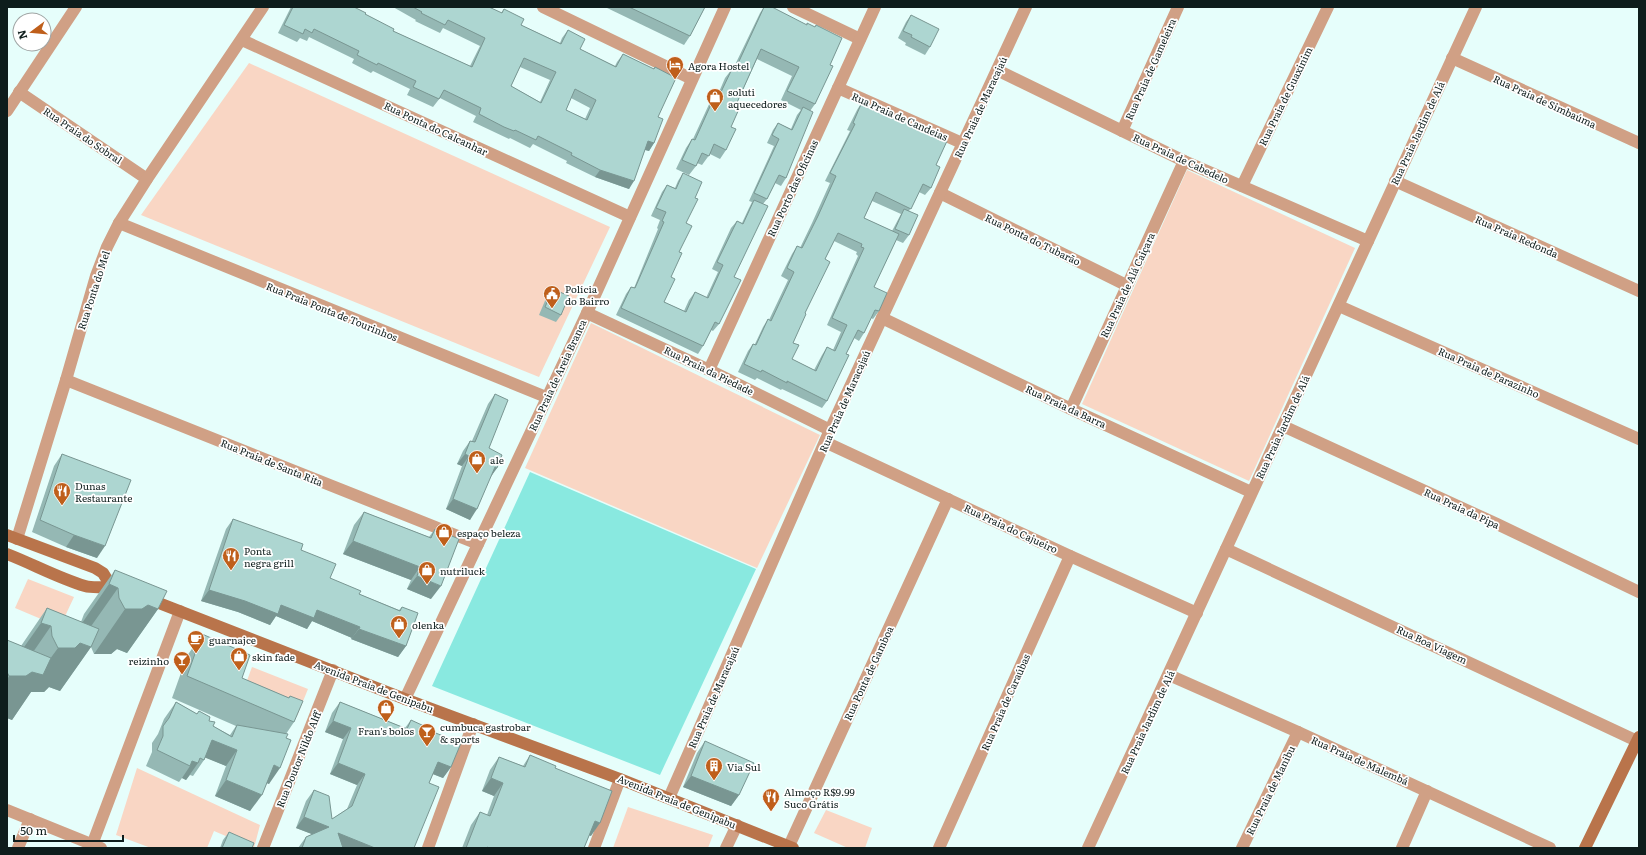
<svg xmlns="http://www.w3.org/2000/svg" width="1646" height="855" font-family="Literata,serif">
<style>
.green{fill:#f9d6c4}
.water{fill:#89e9e0}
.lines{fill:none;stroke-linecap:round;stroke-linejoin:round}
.minor{stroke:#d0a085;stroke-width:12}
.tertiary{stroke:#d0a085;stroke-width:12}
.secondary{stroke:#b9744b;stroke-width:12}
.wall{fill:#95b8b4;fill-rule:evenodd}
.shaded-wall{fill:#799692}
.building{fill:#add6d1;stroke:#799692;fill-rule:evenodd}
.labels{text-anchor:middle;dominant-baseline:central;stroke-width:3.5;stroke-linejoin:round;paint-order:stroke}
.poi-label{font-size:10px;fill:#0e1d1c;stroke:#fff;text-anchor:start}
.street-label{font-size:10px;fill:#0e1d1c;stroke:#fff}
</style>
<rect width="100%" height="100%" fill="#e6fefb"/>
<!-- green -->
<g class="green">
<polygon points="249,63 610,227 539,377 141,215"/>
<polygon points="1187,170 1355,248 1249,481 1082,404"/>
<polygon points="591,323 820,435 757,568 525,468"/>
<polygon points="28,579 74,597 60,627 15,608"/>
<polygon points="252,667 308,689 297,716 242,694"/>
<polygon points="137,768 260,825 254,848 214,831 207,848 151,848 116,835"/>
<polygon points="628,807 713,835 708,848 613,848"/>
<polygon points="826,810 872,828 865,848 848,848 814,833"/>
</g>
<!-- water -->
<polygon class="water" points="530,472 756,569 660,775 432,686"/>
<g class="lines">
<!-- minor -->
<g class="minor">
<polyline points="543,7 692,79"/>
<polyline points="793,7 860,39"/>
<polyline points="242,40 630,217"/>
<polyline points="1452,58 1639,143"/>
<polyline points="997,70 1184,161 1368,241"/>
<polyline points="838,88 962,143"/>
<polyline points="19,92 147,179"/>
<polyline points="7,111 76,7"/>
<polyline points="1122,131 1178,7"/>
<polyline points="1395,181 1639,291"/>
<polyline points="1242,186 1328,7"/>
<polyline points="940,193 1126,285"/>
<polyline points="119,223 546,397"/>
<polyline points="1339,306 1639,439"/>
<polyline points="587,313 709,370 830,430"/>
<polyline points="882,318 1071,409 1251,492"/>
<polyline points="709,370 875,7"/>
<polyline points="66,380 478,544"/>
<polyline points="1071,409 1184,161"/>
<polyline points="1283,426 1497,524 1639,592"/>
<polyline points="825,442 1070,556 1197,613"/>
<polyline points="17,539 66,380 96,276 107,247 119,223 147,179 263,7"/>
<polyline points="1226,549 1637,741"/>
<polyline points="1169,675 1298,732 1550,848"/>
<polyline points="669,798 830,430 1026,7"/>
<polyline points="7,810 101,848"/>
<polyline points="92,845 180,611"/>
<polyline points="789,846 948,499"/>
<polyline points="18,848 30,819"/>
<polyline points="263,848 333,670"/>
<polyline points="428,848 473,724"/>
<polyline points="594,848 620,779"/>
<polyline points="726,848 737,825"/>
<polyline points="939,848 1070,556"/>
<polyline points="1242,848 1298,732"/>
<polyline points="1402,848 1427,791"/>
</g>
<!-- tertiary -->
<g class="tertiary">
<polyline points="405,699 587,313 725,7"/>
<polyline points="1088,848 1476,7"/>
</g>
<!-- secondary -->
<g class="secondary">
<polyline points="7,535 95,568 103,573 111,586"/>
<path d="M7,554C33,564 58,578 85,586C96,589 108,585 119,589"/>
<polyline points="146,598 405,699 620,779 793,848"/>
<polyline points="1585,848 1639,737"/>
</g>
</g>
<!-- wall -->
<g class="wall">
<path d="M291,7H354L365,14L393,31L470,66L480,46L443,28L440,33L415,21L416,20L393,7H489L501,13L504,9L521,25L560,43L562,38L568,30L580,49L615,66L617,62L623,54L653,69L655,67L658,117L654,143L649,151L645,150L629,189L595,177L566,163L567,161L533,144L530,148L510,138L509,139L473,122L476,116L440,98L433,107L407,95L410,89L373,71L371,73L352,63L354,59L309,37L307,41L300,38L297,42L278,33ZM520,67L550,80L540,102L511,86ZM571,98L590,108L585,119L566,110Z"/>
<polygon points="605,7 705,7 690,36 684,45"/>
<polygon points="764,7 830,65 815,104 810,111 786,178 781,186 775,183 767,199 763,204 734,277 719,324 713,331 711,330 703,346 698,354 616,315 626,294 631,287 634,288 658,229 657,228 660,220 651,216 662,192 667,185 675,188 678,181 683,173 695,198 686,223 679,252 671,277 664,302 684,311 689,300 695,292 706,298 718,272 712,269 731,228 737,221 742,223 749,208 752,202 749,201 774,146 767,143 773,130 778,123 791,129 797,115 801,110 781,100 792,76 757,59 735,107 726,150 720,159 710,154 702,165 697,163 696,166 689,175 676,169 686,148 692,139 693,139 711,100 717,91 719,92 725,78 732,69 733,69 760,13"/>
<polygon points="911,15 930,47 925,55 905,45 906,43 898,38 906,22"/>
<path d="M862,102L936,165L931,188L925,195L919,192L909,211V235L903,243L896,240L874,287L879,311L873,319L871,318L864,333L859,341L854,338L846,354L827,401L822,408L782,389L781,390L757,378L755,380L738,372L748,351L753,344H755L763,327L768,319L769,320L788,280L781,276L792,254L797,246L800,248L812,223L830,183L825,181L850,131L847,130L857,110ZM872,201L901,214L892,231L864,218ZM834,241L857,252L856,254L858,256L827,325L841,332L833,350L827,347L822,355L814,370L792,359L793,343L805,313L825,259Z"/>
<polygon points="553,289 561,315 556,322 539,315 547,296"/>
<polygon points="495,394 489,448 497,468 490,477 470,520 446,509 462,466 457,464 463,451 470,441 472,441 488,404"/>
<polygon points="62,454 97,558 66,547 32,532 54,466"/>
<polygon points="364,512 429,537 435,529 431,599 407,589 411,580 343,554 354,525"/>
<polygon points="233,519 301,550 330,578 359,594 399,610 402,607 406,646 398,657 351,639 352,638 312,621 307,629 276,616 270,625 238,612 201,601 226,529"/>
<polygon points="115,570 158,609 127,653 117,649 111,654 94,654 91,647 60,691 49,687 44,692 31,692 12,720 7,718 7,640 21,646 47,608 81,622 84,614"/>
<polygon points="202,634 242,678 289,698 290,696 294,722 286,734 269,784 267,783 250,811 215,796 226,766 205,757 204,760 193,776 190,775 186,780 182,778 179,782 146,766 152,752 152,743 158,734 164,719 176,702 197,714 199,711 213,726 230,735 236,726 172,698 187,656"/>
<polygon points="340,702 405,728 411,720 423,728 451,767 443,778 433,774 429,783 414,848 298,848 306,837 312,834 296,828 306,801 314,790 332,819 347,809 357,785 330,774 343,739 325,732 332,713"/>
<polygon points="705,741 739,795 731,806 683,787 697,753"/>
<polygon points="530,755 555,768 591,836 589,835 584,848 462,848 471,825 480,812 487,815 494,796 482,791 490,770 499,757 523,766"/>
<polygon points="229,832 252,848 220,848 223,840"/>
</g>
<!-- shaded-wall -->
<g class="shaded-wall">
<polygon points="648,141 654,143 649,151 642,149"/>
<polygon points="600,170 634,181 629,189 595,177"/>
<polygon points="465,454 469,456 462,466 457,464"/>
<polygon points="495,467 497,468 490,478"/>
<polygon points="453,499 477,509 470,520 446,509"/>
<polygon points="74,535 105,546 97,558 66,547"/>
<polygon points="353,541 420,567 411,580 343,554"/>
<polygon points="417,576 441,586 431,599 407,589"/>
<polygon points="109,584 118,588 87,632 78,629"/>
<polygon points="209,590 281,605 317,610 360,627 352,638 312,621 307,629 276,616 270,625 238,612 201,601"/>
<polygon points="148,605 158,609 127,653 117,649 111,654 94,654 125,609"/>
<polygon points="41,623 51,626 20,671 10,667"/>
<polygon points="359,629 406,646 398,657 351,639"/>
<polygon points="80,643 91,647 60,691 49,687 44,692 31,692 12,720 7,718 7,680 9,676 32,672 39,674 58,648"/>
<polygon points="333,721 351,728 343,739 325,732"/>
<polygon points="212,740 237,750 226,766 201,756"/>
<polygon points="192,761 198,763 186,780 182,778 190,766"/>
<polygon points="438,762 451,767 443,778 430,773"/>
<polygon points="338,763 365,774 357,785 330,774"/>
<polygon points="274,765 280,768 269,784 262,781"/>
<polygon points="691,776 739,795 731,806 683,787"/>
<polygon points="491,778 503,783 494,796 482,791"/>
<polygon points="226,780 262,795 250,811 215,796"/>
<polygon points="304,817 329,827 322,838 296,828"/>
<polygon points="595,821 600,823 591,836 585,834"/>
<polygon points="338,833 375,848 339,848"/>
</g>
<!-- building -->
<g class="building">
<path d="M293,7H354L366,13L365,14L394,29L393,31L472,67L485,38L448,20L445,25L421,13L422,12L413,7H489L502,13L504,9L524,19L521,25L561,44L568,30L585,39L580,49L616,67L623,54L654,69L655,67L676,78L658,117L663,119L654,143L648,141L634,181L600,170L571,155L572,153L538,136L536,140L515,130L514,131L504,127L479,114L481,108L444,90L439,99L413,87L416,81L378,63L377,65L357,55L359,51L314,29L312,33L305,29L303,34L284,25ZM524,58L556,72L541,103L511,86ZM575,89L596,100L587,120L566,110Z"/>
<polygon points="629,7 705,7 690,36"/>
<polygon points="764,7 772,7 807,25 807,23 815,27 816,25 842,38 830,65 833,66 815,104 787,91 799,67 761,49 735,107 739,109 731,127 736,129 726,150 714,144 709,156 702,153 696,166 682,160 692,139 695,140 717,91 721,92 732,69 735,70"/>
<polygon points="911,15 939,29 930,47 911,37 912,35 903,31"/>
<path d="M862,102L947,141L936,165L940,167L931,188L923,184L911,209L876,192L864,218L899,234L874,287L887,293L879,311L875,310L864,333L858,330L846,354L849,355L827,401L787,381V383L762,370L761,372L744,364L753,344L756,345L768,319L771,321L794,272L787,268L797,246L802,248L818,216L836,176L830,173L855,124L853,123ZM838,233L862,244L861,247L864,248L832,318L847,325L835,351L827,347L816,371L792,359L799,345L793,343L806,314L805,313L830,262L825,259Z"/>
<polygon points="803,107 813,112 786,178 779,175 767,199 754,193 779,139 772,135 778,123 792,130"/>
<polygon points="683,173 702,182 695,198 698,199 686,223 692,226 679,252 682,253 671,277 675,279 664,302 686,312 695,292 708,298 723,265 717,262 737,221 743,224 754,200 768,206 734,277 741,280 719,324 715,322 703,346 621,308 631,287 635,288 664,222 662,221 666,212 656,208 667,185 676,189"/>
<polygon points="904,209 918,215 909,235 895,229"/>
<polygon points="553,289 569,296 561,315 545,307"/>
<polygon points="495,394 508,400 489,448 502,455 497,468 495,467 477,509 453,499 469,456 465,454 470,441 475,442"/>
<polygon points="62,454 131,480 105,546 74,535 40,520"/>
<polygon points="364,512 431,538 435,529 459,539 441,586 417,576 420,567 353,541"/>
<polygon points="233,519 303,544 301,550 336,564 330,578 361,591 359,594 400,611 402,607 418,613 406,646 359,629 360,627 317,610 314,618 281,605 278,614 245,601 209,590"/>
<polygon points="115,570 167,591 158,609 148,605 142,609 125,609 119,598 118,588 109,584"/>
<polygon points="47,608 99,629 91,647 80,643 75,648 58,648 52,636 51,626 41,623"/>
<polygon points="202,634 250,655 242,678 289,698 290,696 303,701 294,722 187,676"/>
<polygon points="7,640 51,658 43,675 32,672 26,676 9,676 7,672"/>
<polygon points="176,702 197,714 199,711 210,717 209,721 215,722 213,726 232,737 237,725 288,734 286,738 291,740 280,768 274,765 262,795 226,780 237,750 212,740 204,760 200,758 198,763 192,761 190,766 157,750 163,736 163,726 169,718"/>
<polygon points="340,702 407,729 411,720 424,726 423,728 461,743 451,767 438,762 429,783 439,787 414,848 375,848 338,833 343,848 302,848 306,837 329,827 304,817 314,790 329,796 332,819 352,806 365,774 338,763 351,728 333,721"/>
<polygon points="705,741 754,763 739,795 691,776"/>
<polygon points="530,755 556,766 555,768 612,791 600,823 595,821 584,848 489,848 487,847 487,848 466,848 480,812 490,816 503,783 491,778 499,757 525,767"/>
<polygon points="229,832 254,843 252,848 222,848"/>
</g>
<!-- icons -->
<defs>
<symbol id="hotel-pin" viewBox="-11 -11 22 30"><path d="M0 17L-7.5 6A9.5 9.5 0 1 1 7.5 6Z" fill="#bf5f1b" stroke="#fff"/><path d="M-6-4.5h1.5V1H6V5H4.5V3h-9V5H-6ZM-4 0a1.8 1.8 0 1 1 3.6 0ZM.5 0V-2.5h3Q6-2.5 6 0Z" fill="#fff"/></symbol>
<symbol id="shop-pin" viewBox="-11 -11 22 30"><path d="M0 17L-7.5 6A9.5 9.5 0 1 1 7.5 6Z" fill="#bf5f1b" stroke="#fff"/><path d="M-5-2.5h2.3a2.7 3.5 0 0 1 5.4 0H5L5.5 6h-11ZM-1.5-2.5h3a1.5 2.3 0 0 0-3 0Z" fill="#fff"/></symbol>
<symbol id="civic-pin" viewBox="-11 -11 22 30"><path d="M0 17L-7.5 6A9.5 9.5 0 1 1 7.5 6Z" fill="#bf5f1b" stroke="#fff"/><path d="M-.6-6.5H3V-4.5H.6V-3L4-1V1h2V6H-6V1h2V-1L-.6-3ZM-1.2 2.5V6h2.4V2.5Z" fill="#fff"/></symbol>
<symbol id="restaurant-pin" viewBox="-11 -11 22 30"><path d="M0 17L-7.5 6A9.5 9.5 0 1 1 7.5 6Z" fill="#bf5f1b" stroke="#fff"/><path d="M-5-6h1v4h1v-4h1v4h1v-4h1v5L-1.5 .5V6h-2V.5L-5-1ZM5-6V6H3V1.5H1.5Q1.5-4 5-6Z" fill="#fff"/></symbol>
<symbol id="cafe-pin" viewBox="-11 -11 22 30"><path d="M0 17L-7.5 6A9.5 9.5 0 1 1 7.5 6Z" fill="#bf5f1b" stroke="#fff"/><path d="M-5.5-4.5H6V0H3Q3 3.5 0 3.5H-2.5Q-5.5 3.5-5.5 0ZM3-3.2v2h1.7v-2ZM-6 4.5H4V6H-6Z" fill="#fff"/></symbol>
<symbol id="bar-pin" viewBox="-11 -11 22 30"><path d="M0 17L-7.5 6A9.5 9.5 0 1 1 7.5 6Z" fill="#bf5f1b" stroke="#fff"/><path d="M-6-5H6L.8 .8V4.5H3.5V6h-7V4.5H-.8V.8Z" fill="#fff"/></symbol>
<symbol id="building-pin" viewBox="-11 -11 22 30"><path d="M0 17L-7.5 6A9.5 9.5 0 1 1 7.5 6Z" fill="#bf5f1b" stroke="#fff"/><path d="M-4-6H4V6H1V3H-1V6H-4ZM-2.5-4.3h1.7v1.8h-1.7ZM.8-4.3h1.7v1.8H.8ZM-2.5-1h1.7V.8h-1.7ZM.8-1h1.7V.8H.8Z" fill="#fff"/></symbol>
</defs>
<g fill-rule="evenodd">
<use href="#hotel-pin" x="665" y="55" width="20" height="27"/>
<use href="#shop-pin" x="705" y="87" width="20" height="27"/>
<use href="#civic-pin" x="542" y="284" width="20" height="27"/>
<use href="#shop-pin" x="467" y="449" width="20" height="27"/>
<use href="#restaurant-pin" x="52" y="481" width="20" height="27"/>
<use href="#shop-pin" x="434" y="522" width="20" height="27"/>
<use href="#restaurant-pin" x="221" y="546" width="20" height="27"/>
<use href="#shop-pin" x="417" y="560" width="20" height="27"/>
<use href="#shop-pin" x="389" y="614" width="20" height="27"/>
<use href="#cafe-pin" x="186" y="629" width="20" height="27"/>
<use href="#shop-pin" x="229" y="646" width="20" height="27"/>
<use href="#bar-pin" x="172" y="650" width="20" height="27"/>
<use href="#shop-pin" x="376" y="698" width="20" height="27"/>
<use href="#bar-pin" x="417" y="722" width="20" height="27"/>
<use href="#building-pin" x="704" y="756" width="20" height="27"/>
<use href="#restaurant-pin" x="761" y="787" width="20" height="27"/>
</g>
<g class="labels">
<!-- poi labels -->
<g class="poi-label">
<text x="688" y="65">Agora Hostel</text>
<text x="728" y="91">soluti<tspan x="728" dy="12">aquecedores</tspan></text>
<text x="565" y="288">Polícia<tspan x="565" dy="12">do Bairro</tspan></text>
<text x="490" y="459">ale</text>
<text x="75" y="485">Dunas<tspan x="75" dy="12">Restaurante</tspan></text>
<text x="457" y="532">espaço beleza</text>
<text x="244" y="550">Ponta<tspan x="244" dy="12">negra grill</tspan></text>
<text x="440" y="570">nutriluck</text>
<text x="412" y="624">olenka</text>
<text x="209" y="639">guarnajce</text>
<text x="252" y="656">skin fade</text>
<text x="169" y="660" text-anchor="end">reizinho</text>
<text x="440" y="726">cumbuca gastrobar<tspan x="440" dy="12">&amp; sports</tspan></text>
<text x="386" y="730" text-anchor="middle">Fran's bolos</text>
<text x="727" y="766">Via Sul</text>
<text x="784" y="791">Almoço R$9.99<tspan x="784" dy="12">Suco Grátis</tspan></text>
</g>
<!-- street labels -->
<g class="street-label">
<text transform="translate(1150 69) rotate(-66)">Rua Praia de Gameleira</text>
<text transform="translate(1285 96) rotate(-64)">Rua Praia de Guaxinim</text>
<text transform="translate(1545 101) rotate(25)">Rua Praia de Simbaúma</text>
<text transform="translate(980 107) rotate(-65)">Rua Praia de Maracajaú</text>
<text transform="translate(900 116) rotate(24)">Rua Praia de Candeias</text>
<text transform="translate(436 128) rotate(25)">Rua Ponta do Calcanhar</text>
<text transform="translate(1417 133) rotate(-65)">Rua Praia Jardim de Alá</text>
<text transform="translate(83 135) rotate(34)">Rua Praia do Sobral</text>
<text transform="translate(1181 158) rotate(25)">Rua Praia de Cabedelo</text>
<text transform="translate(792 188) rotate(-65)">Rua Porto das Oficinas</text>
<text transform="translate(1517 236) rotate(24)">Rua Praia Redonda</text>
<text transform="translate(1033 239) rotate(26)">Rua Ponta do Tubarão</text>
<text transform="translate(1127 285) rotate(-65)">Rua Praia de Alá Caiçara</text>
<text transform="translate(93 290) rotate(-72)">Rua Ponta do Mel</text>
<text transform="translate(332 311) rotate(22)">Rua Praia Ponta de Tourinhos</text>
<text transform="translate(709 370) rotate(26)">Rua Praia da Piedade</text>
<text transform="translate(1489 372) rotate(24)">Rua Praia de Parazinho</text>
<text transform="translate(557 375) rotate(-65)">Rua Praia de Areia Branca</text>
<text transform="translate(844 401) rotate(-66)">Rua Praia de Maracajaú</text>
<text transform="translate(1066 406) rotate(25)">Rua Praia da Barra</text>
<text transform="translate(1282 427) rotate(-65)">Rua Praia Jardim de Alá</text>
<text transform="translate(272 462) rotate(22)">Rua Praia de Santa Rita</text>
<text transform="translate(1462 508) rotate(25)">Rua Praia da Pipa</text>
<text transform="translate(1011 528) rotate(25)">Rua Praia do Cajueiro</text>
<text transform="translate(1432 644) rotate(25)">Rua Boa Viagem</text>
<text transform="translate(868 673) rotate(-65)">Rua Ponta de Gamboa</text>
<text transform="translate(374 686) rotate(21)">Avenida Praia de Genipabu</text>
<text transform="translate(713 697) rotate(-66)">Rua Praia de Maracajaú</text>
<text transform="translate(1005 702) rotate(-66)">Rua Praia de Caraúbas</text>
<text transform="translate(1147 722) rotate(-65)">Rua Praia Jardim de Alá</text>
<text transform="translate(298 759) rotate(-68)">Rua Doutor Nildo Alff</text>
<text transform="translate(1360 760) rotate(24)">Rua Praia de Malembá</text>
<text transform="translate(1270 790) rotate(-64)">Rua Praia de Manibu</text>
<text transform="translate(677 801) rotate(22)">Avenida Praia de Genipabu</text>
</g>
</g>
<!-- border -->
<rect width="1646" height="855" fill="none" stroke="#0e1d1c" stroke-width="16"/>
<!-- north arrow -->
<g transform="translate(32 32) rotate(254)"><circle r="19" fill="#ffffff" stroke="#9fa5a4"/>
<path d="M0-3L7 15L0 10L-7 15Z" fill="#bf5f1b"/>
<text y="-6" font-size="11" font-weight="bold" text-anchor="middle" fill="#0e1d1c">N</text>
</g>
<!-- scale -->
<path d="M14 835v6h109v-6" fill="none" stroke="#0e1d1c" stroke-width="2"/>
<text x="20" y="835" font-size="12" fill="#0e1d1c" stroke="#ffffff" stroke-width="3" paint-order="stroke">50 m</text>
</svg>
